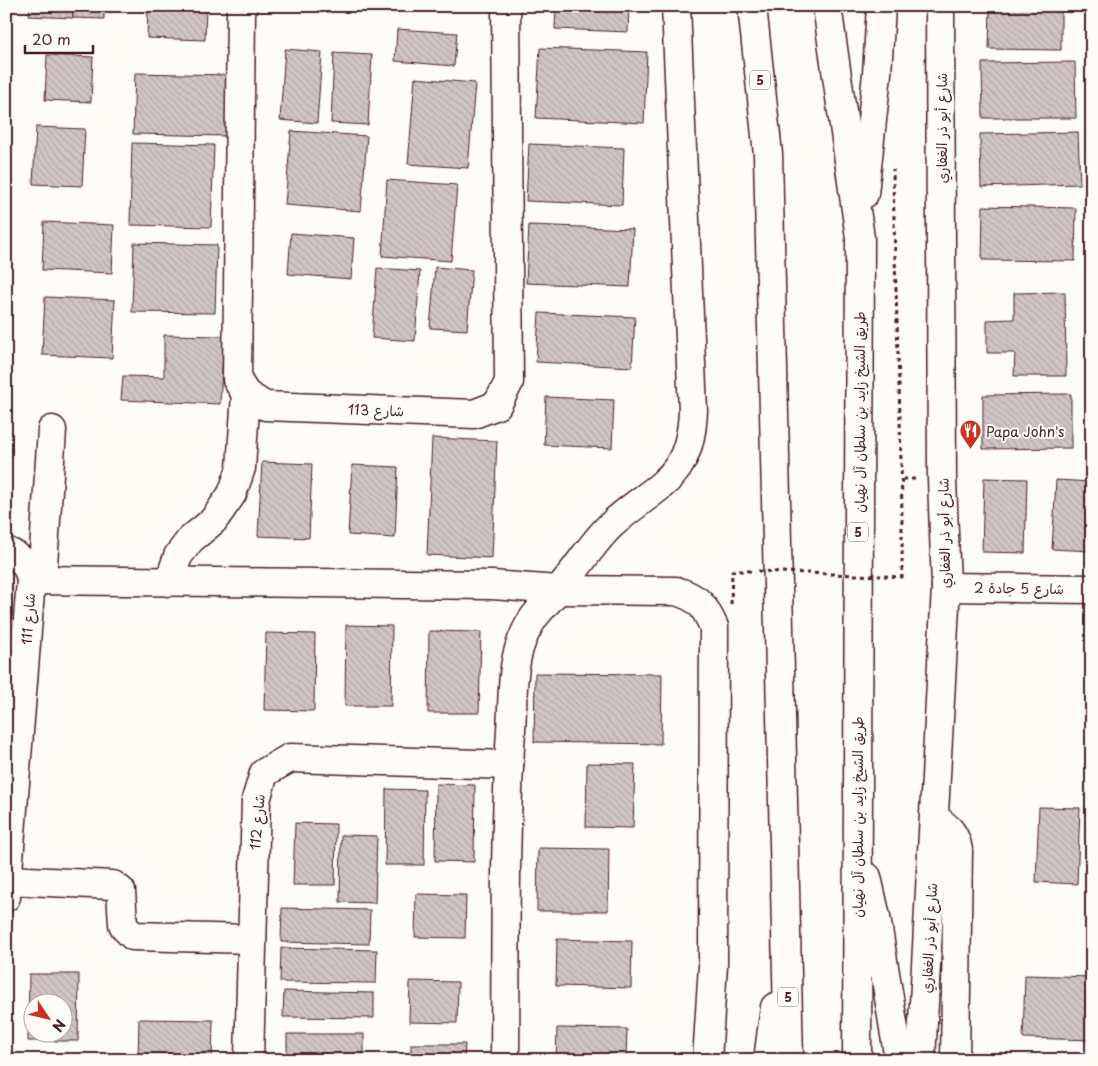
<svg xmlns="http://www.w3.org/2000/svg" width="1098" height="1066" font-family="'Playpen Sans','Playpen Sans Arabic',sans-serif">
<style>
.building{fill:url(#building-back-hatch);stroke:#4a1f2b;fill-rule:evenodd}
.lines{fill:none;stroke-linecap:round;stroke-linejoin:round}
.minor-casing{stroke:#4a1f2b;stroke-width:31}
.highway-casing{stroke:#4a1f2b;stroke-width:31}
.path{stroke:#4a1f2b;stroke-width:3;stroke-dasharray:4 4;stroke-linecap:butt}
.minor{stroke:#fdfcf7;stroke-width:28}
.highway{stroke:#fdfcf7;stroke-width:28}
.path-bridge{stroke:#4a1f2b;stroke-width:3;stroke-dasharray:4 4;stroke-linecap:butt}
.labels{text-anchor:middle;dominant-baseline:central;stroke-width:4;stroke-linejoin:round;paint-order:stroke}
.shield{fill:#fdfcf7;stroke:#806168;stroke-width:1}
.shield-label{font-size:12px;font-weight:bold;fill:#4a1f2b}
.street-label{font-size:14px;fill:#4a1f2b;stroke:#fdfcf7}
.poi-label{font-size:14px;fill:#4a1f2b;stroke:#fdfcf7;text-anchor:start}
</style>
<defs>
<pattern id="building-back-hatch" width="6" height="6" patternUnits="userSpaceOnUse" patternTransform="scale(1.25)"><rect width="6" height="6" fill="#d0c5c4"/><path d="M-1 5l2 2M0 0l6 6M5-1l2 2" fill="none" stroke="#b4a9a9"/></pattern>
</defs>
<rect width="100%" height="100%" fill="#fdfcf7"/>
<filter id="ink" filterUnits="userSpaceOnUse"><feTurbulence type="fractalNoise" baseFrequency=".02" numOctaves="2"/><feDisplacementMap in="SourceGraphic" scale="10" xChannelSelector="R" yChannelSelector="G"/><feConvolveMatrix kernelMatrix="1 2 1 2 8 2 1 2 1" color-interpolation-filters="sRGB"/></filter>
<g filter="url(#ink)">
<!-- building -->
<g class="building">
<polygon points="30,6 73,6 73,18 29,16"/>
<polygon points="73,6 104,6 104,19 73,18"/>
<polygon points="148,6 206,6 205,40 147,38"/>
<polygon points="556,6 629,6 628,32 555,29"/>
<polygon points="990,6 1061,6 1061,50 989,49"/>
<polygon points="397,29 457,33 454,66 395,61"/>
<polygon points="540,48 647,52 644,123 536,118"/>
<polygon points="285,49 322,52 317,123 280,120"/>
<polygon points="334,53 372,55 368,125 331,123"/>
<polygon points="47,55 93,57 91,102 45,100"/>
<polygon points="1075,62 1076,118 983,118 982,63"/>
<polygon points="135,73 229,75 227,136 133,134"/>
<polygon points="415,78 475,83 468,168 408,164"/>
<polygon points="36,127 85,129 82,186 33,184"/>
<polygon points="291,131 367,136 361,211 285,205"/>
<polygon points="1078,132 1080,184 981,187 980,134"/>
<polygon points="132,143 214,145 211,227 130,225"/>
<polygon points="529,144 624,148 622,205 526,201"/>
<polygon points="387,180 457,185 451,261 382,256"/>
<polygon points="983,206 1076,208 1075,261 982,260"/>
<polygon points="44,222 114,225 112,273 42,270"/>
<polygon points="529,225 633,229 630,287 526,283"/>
<polygon points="291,233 354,238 351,279 288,274"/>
<polygon points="134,243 217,245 215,313 132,312"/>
<polygon points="435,267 472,270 467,330 430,328"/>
<polygon points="377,268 420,271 415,341 372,338"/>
<polygon points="1065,292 1066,376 1014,376 1015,353 987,353 987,320 1014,319 1014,293"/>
<polygon points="45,297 115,300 112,358 42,355"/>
<polygon points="539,313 635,317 632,367 536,362"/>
<polygon points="164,335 224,336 220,404 121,400 123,376 164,377"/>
<polygon points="1071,394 1071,448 983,449 983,395"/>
<polygon points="546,397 614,400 612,448 544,445"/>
<polygon points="432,438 497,441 492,558 427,555"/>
<polygon points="262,462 312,464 309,538 258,536"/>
<polygon points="352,465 398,467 395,538 348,535"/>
<polygon points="984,478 1027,479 1025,553 982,552"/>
<polygon points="1056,480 1092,482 1092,551 1052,549"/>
<polygon points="346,625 392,626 391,706 345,706"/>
<polygon points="429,631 481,632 479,713 428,713"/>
<polygon points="266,633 315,634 314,711 264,710"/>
<polygon points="535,673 662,674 661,744 534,742"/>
<polygon points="587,763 635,764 633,828 586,827"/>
<polygon points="436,784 475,785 474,862 435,861"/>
<polygon points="386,789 425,790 424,865 385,865"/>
<polygon points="1039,807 1080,808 1077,884 1036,882"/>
<polygon points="295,823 336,824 335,885 293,885"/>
<polygon points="341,835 377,836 375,903 340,902"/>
<polygon points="538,848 609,849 608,911 537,911"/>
<polygon points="416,894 466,895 465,938 415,937"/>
<polygon points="282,908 370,910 369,944 281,942"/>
<polygon points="557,939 632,941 631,988 556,986"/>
<polygon points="281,948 377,950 376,983 280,982"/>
<path d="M29,974H79L78,1041H28ZM32,1004H62V1034H32Z"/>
<polygon points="1025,975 1092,977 1092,1040 1023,1038"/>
<polygon points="410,981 458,982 457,1023 409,1022"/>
<polygon points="284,991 374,993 374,1018 283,1017"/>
<polygon points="139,1019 213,1020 212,1060 138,1060"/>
<polygon points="557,1028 627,1029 626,1060 556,1060"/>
<rect x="287" y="1034" width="77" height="26"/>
<polygon points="411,1044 465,1044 464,1060 411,1060"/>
<rect x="1028" y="1056" width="64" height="4"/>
<polygon points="51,1058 125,1059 125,1060 51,1060"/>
</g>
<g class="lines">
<defs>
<g id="minor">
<polyline points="243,6 241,12 237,380 246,394 265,406 474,414 497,405 509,382 506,6"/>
<path d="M6,551C19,556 29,565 31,580L6,897"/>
<path d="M31,580L492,585L558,590L676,591C699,598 704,605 714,627L713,965L707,1060"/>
<polyline points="42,580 52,430"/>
<polyline points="169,582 178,556 190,540 213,521 232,494 241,468 246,394"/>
<polyline points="946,587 1092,589"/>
<path d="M935,818C949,828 955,833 958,850L955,1060"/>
<polyline points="7,880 113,885 121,891 123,924 125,928 133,936 252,939"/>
<polyline points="249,1060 256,800 264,773 290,758 509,765"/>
<path d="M505,1060C506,950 504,840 511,730C513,702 511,667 522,640C532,615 542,608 559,589C577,569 590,546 609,527C654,484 690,484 693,411L676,6"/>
<polyline points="921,1060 946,587 942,479 940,6"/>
</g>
<g id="highway">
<polyline points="752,6 768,154 789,1060"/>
<polyline points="827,6 860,238 857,1060"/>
<polyline points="864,194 877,74 881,6"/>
<polyline points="867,877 876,917 899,1060"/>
<polyline points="768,1060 775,1007"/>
</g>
</defs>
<!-- minor casing -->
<use href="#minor" class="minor-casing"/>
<!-- highway casing -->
<use href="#highway" class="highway-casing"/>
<!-- path -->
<g class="path">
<polyline points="903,479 917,479"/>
<path d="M884,576L902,577C903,441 895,305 893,169"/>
<polyline points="731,604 732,571 753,571"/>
</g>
<!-- minor -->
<use href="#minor" class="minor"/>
<!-- highway -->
<use href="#highway" class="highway"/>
<!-- path-bridge -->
<polyline class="path-bridge" points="758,571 881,576"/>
</g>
</g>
<!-- icons -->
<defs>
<symbol id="restaurant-pin" viewBox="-11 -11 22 30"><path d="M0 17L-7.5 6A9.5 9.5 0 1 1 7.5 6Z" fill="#c8321e" stroke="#fdfcf7"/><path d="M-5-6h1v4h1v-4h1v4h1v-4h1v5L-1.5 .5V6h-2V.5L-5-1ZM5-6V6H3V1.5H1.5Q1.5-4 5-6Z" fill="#fff"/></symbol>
</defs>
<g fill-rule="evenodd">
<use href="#restaurant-pin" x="958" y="418" width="25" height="34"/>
</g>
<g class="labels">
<!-- shield labels -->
<g class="shield">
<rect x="750" y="70.5" width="20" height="19" rx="4"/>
<rect x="848" y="522.5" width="20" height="19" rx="4"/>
<rect x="778" y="987.5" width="20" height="19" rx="4"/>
</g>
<g class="shield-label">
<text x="760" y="80">5</text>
<text x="858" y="532">5</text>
<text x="788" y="997">5</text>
</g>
<!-- street labels -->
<g class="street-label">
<text transform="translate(941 128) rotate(-90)">شارع أبو ذر الغفاري</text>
<text transform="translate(376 410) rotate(2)">شارع 113</text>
<text transform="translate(859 412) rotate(-90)">طريق الشيخ زايد بن سلطان آل نهيان</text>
<text transform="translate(944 533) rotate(-91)">شارع أبو ذر الغفاري</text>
<text transform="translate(1019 588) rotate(1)">شارع 5 جادة 2</text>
<text transform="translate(28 619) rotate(-86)">شارع 111</text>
<text transform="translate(857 817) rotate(-90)">طريق الشيخ زايد بن سلطان آل نهيان</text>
<text transform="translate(257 822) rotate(-85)">شارع 112</text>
<text transform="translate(929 938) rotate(-87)">شارع أبو ذر الغفاري</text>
</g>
<!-- poi labels -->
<g class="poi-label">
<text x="986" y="431">Papa John's</text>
</g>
</g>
<!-- margin -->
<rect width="1098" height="1066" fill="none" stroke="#fdfcf7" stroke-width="25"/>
<rect x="12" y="12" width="1073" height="1041" fill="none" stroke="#4a1f2b" stroke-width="2" filter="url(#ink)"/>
<!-- north arrow -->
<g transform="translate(48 1018) rotate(125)"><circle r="24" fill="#fdfcf7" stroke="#b5a4a5"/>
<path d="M0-4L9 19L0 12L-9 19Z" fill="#c8321e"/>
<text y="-8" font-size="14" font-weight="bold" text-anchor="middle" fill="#4a1f2b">N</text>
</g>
<!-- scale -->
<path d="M25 45v8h68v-8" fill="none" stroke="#4a1f2b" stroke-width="2.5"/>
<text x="32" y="45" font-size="15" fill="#4a1f2b" stroke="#fdfcf7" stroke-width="4" paint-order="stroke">20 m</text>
</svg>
